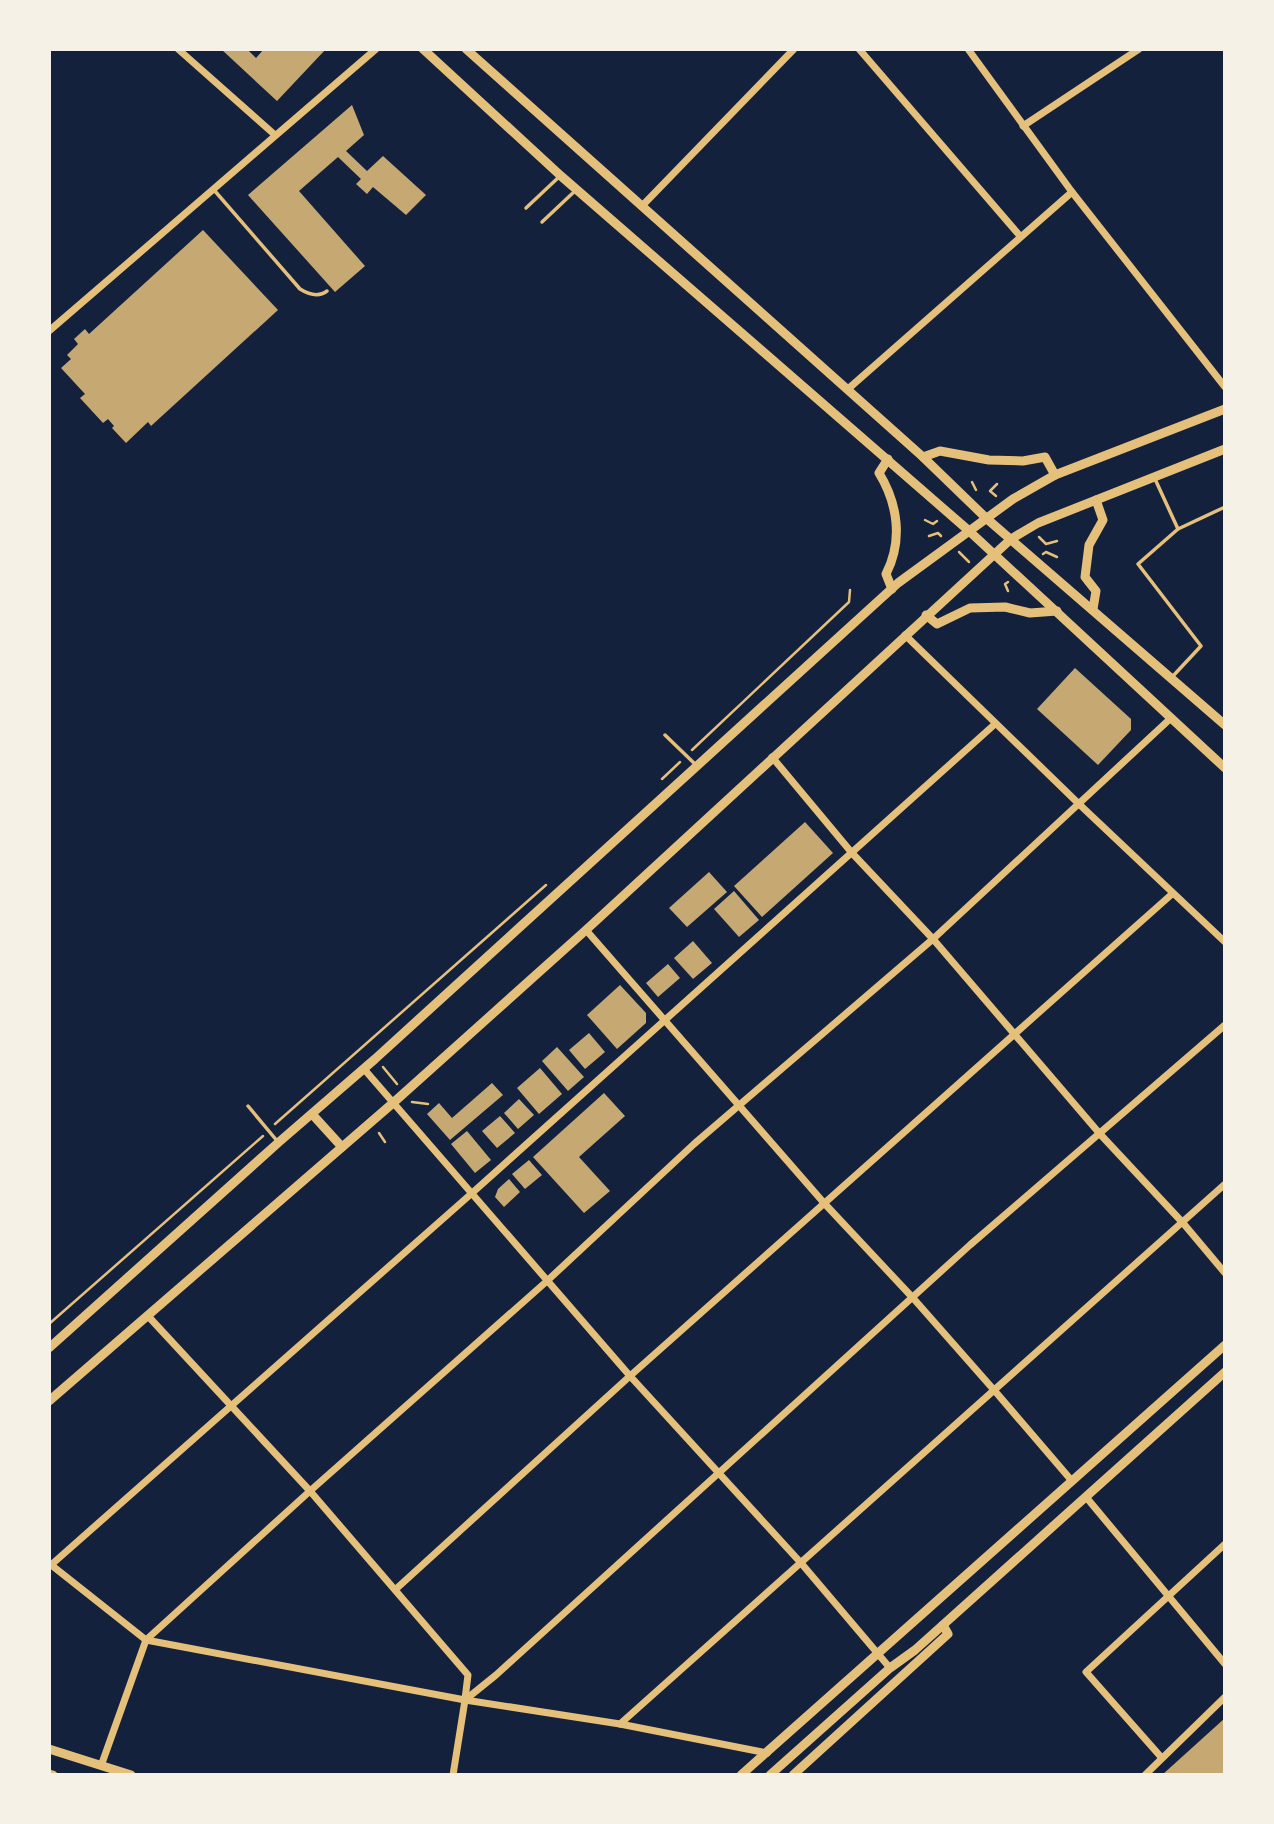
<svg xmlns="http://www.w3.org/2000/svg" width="1274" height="1824" font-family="'PT Sans',sans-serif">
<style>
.building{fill:#c6a872}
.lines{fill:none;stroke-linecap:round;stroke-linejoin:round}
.path{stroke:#e5c07b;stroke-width:2.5}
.service{stroke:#e5c07b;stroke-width:3.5}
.minor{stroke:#e5c07b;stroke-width:7}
.tertiary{stroke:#e5c07b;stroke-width:9}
</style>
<rect width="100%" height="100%" fill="#14213d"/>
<!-- building -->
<g class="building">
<polygon points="221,49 247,49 256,58 264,49 326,49 277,101"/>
<polygon points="352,105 364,135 346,151 367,171 383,156 426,195 406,215 373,187 367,194 356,184 361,179 338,157 299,191 365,266 335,292 248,195"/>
<polygon points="203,230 278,310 151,426 148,422 126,443 112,428 114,426 108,419 103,423 80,398 85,394 61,368 71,359 67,355 78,344 74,339 85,329 89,334"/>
<polygon points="1075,668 1131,719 1131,730 1098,765 1037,709"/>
<polygon points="805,822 833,853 762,917 734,886"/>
<polygon points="709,872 727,892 687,927 669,908"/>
<polygon points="734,891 759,920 739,937 714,909"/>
<polygon points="693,941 712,963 693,979 674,958"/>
<polygon points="668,964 680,978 658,997 646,983"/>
<polygon points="620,985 646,1013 646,1023 617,1049 587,1015"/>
<polygon points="589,1033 605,1052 585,1069 569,1050"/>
<polygon points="557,1047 584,1077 568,1091 542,1061"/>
<polygon points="540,1068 562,1094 539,1114 517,1088"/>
<polygon points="492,1083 503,1095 450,1140 427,1114 439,1103 452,1118"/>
<polygon points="604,1093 625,1116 579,1157 610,1191 584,1213 533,1157"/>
<polygon points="519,1099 534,1115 518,1129 504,1113"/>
<polygon points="500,1116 515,1133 497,1148 482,1131"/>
<polygon points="467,1131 491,1160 475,1173 451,1144"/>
<polygon points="529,1160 542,1175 525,1189 512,1174"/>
<polygon points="509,1179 520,1192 504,1207 495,1197 498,1189"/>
<polygon points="1225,1718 1225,1775 1162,1775"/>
</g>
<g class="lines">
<!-- path -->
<g class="path">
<polyline points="972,482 976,490"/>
<polyline points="996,496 990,491 997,484"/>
<polyline points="925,520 933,524 937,521"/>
<polyline points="929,536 938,533 941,536"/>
<polyline points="1039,537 1046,544 1057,541"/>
<polyline points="959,552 969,562"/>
<polyline points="1043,554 1046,552 1057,557"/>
<polyline points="1008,591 1005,584 1008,582"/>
<polyline points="692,750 849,602 850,590"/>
<polyline points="662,779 680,762"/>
<polyline points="383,1067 397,1084"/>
<polyline points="412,1102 428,1104"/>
<polyline points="275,1124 546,885"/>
<polyline points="379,1133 385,1142"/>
<polyline points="49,1324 263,1136"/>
</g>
<!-- service -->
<g class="service">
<path d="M214,190L300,289C308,294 318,298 327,291"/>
<polyline points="526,208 560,176"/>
<polyline points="542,222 576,190"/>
<polyline points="1155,479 1178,529"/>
<polyline points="1173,676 1201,646 1138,564 1178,529 1225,507"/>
<polyline points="665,735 696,765"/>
<polyline points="248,1106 278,1142"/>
</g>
<!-- minor -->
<g class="minor">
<polyline points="178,49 275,135"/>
<polyline points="859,49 1020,236"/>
<polyline points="968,49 1072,192 1225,387"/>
<polyline points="1023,126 1139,49"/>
<polyline points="642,206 794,49"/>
<polyline points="49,331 376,49"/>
<polyline points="848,389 1072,192"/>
<polyline points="905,635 1080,805 1225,942"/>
<polyline points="772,757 852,853 933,939 1100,1134 1183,1223 1225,1273"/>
<polyline points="586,930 824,1203 913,1298 994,1390 1072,1481"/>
<polyline points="364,1069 630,1376 801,1563 890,1668"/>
<polyline points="148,1316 310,1491 468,1675 465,1699"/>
<polyline points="1086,1497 1225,1664"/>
<polyline points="50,1564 146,1640 465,1700 620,1724 767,1753"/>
<polyline points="51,1565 471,1194 995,724"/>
<polyline points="396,1589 630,1376 1172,894"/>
<polyline points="620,1724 1225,1184"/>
<polyline points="1161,1757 1086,1672 1225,1544"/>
<polyline points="101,1766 146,1640 310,1491 547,1281 694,1144 933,939 1171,718"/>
<polyline points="453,1775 465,1700 496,1675 970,1245 1225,1025"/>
<polyline points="1145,1775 1225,1697"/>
</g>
<!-- tertiary -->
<g class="tertiary">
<polyline points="423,49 561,176 968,530 1225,768"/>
<polyline points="466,49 923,457 986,518 1225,725"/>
<polyline points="923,457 940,451 989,460 1023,461 1045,457 1055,475"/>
<path d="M888,459L879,473C898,504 903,541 886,574L892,589"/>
<polyline points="1093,609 1096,591 1085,577 1089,545 1103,520 1096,500"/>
<polyline points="926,615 937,624 970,608 1005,607 1030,613 1057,611"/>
<polyline points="312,1114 342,1147"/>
<polyline points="49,1348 279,1142 375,1059 898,583 1013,499 1055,475 1225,409"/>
<polyline points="49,1401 393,1103 586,930 1011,539 1038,523 1225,449"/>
<polyline points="49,1749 131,1775"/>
<polyline points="49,1774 53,1775"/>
<polyline points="741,1775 1225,1345"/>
<polyline points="770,1775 890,1668 915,1650 1225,1372"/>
<polyline points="793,1775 948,1634 943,1625"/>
</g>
</g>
<!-- border -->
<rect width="1274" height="1824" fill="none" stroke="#f6f1e7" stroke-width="102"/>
</svg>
